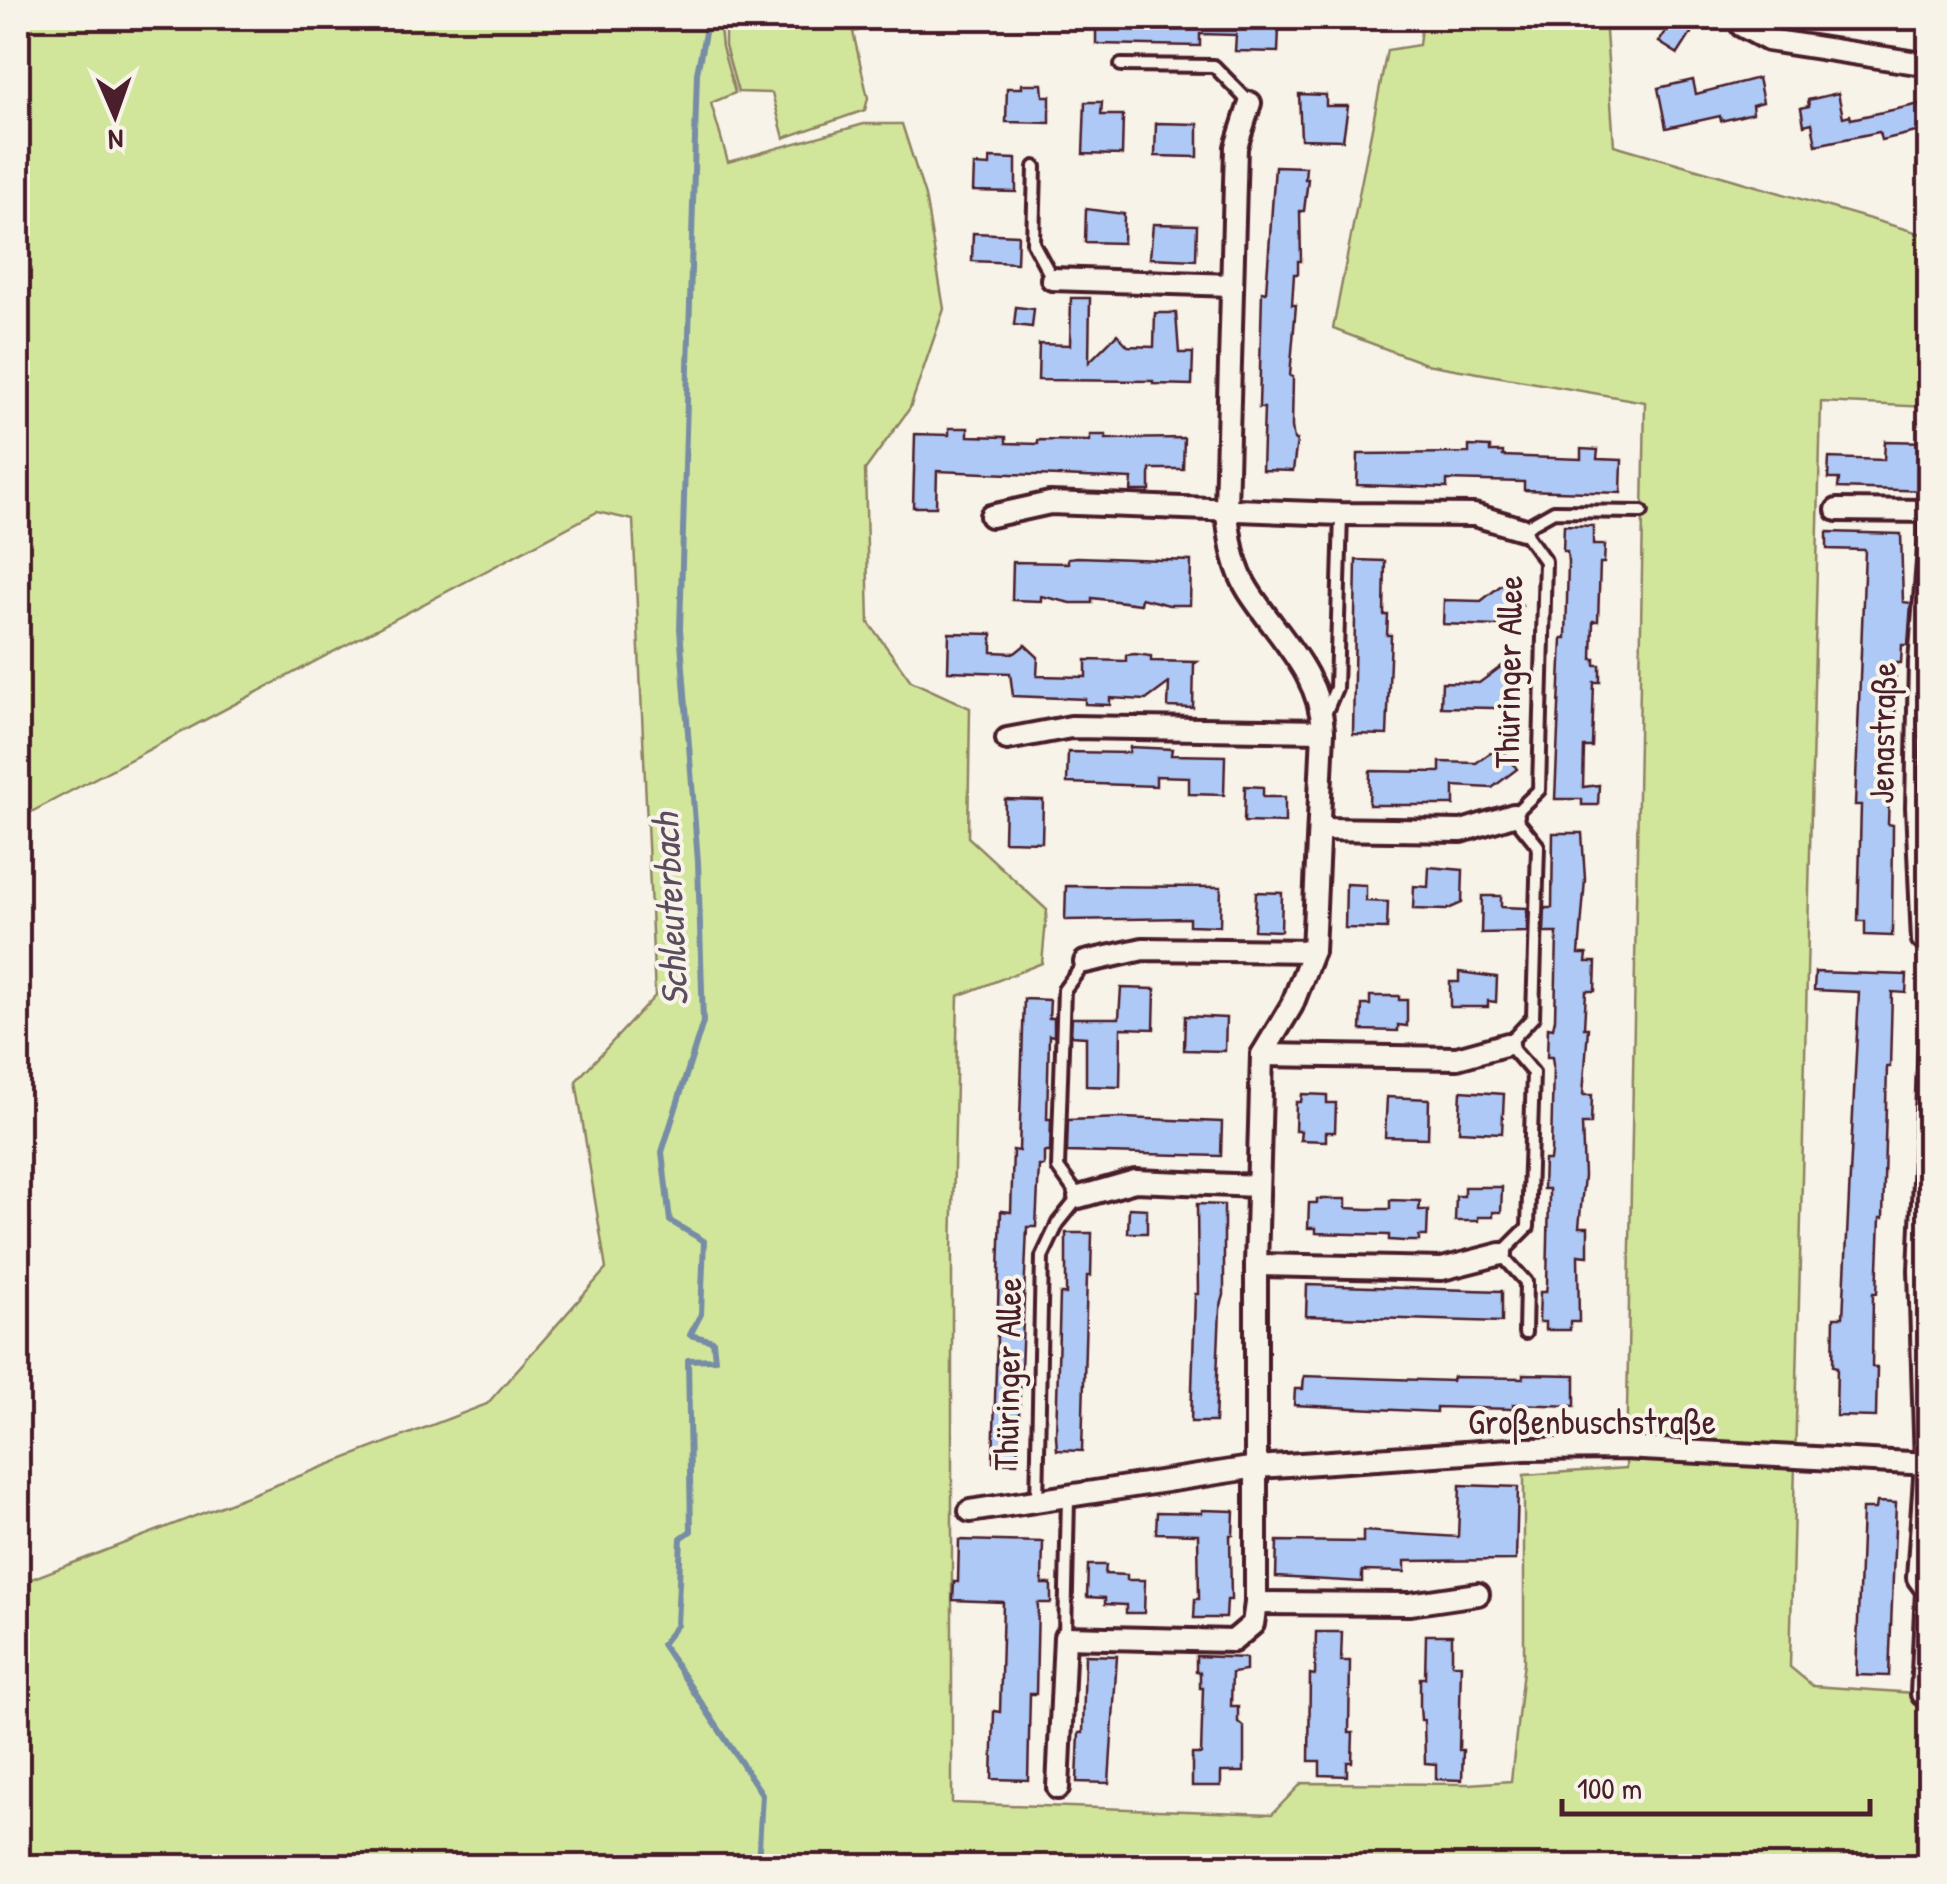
<svg xmlns="http://www.w3.org/2000/svg" width="1947" height="1884" font-family="'Patrick Hand',sans-serif">
<style>
.green{fill:#d2e69b;stroke:#8e8263;stroke-width:2.5}
.lines{fill:none;stroke-linecap:round;stroke-linejoin:round}
.stream{stroke:#768da5;stroke-width:6}
.building{fill:#afc9f6;stroke:#4a1f2b;stroke-width:2.5}
.service-casing{stroke:#4a1f2b;stroke-width:18}
.minor-casing{stroke:#4a1f2b;stroke-width:28}
.service{stroke:#f7f3e8;stroke-width:10}
.minor{stroke:#f7f3e8;stroke-width:20}
.labels{text-anchor:middle;dominant-baseline:central;stroke-width:8;stroke-linejoin:round;paint-order:stroke}
.street-label{font-size:35px;fill:#4a1f2b;stroke:#f7f3e8}
.water-label{font-size:38px;font-style:italic;fill:#5c4d5e;stroke:#f7f3e8}
</style>
<rect width="100%" height="100%" fill="#f7f3e8"/>
<filter id="ink" filterUnits="userSpaceOnUse"><feTurbulence type="fractalNoise" baseFrequency=".01" numOctaves="2"/><feDisplacementMap in="SourceGraphic" scale="20" xChannelSelector="R" yChannelSelector="G"/><feConvolveMatrix kernelMatrix="1 2 1 2 8 2 1 2 1" color-interpolation-filters="sRGB"/></filter>
<g filter="url(#ink)">
<!-- green -->
<g class="green">
<polygon points="18,18 719,18 722,47 735,93 711,103 728,162 864,124 902,124 925,196 944,309 910,408 865,470 869,623 911,681 970,708 968,837 1047,910 1042,963 958,996 952,1253 952,1803 1272,1814 1302,1783 1469,1784 1511,1781 1524,1661 1524,1475 1626,1468 1645,402 1426,364 1333,329 1387,50 1419,45 1422,18 1605,18 1614,145 1929,236 1929,407 1821,402 1790,1667 1813,1686 1929,1694 1929,1866 18,1866 18,1584 487,1404 606,1269 576,1081 655,996 633,520 597,512 18,819"/>
<polygon points="725,18 861,18 864,29 853,32 868,98 865,110 784,138 772,93 738,92 725,46"/>
</g>
<g class="lines">
<!-- stream -->
<polyline class="stream" points="708,18 697,73 680,629 698,862 703,1022 662,1152 670,1221 704,1241 701,1314 690,1335 713,1341 715,1359 688,1360 691,1531 681,1538 677,1625 662,1644 762,1794 758,1866"/>
</g>
<!-- building -->
<g class="building">
<polygon points="1096,18 1181,22 1181,18 1253,18 1252,27 1279,28 1278,52 1235,51 1236,35 1200,34 1200,46 1096,44"/>
<polygon points="1666,18 1701,18 1678,54 1659,42 1668,28"/>
<polygon points="1758,78 1763,102 1752,105 1753,113 1721,121 1720,116 1666,128 1658,88 1693,80 1696,94"/>
<polygon points="1022,84 1042,84 1043,96 1050,96 1050,123 1006,122 1007,88 1022,88"/>
<polygon points="1838,93 1843,117 1850,115 1851,119 1920,104 1925,130 1881,140 1879,132 1816,145 1812,123 1804,125 1801,108 1809,106 1808,100"/>
<polygon points="1299,94 1326,95 1326,106 1348,106 1343,140 1301,139"/>
<polygon points="1085,102 1102,102 1101,115 1123,115 1122,155 1083,154"/>
<polygon points="1156,123 1198,124 1198,157 1155,156"/>
<polygon points="990,158 1016,159 1016,192 973,191 974,165 990,166"/>
<polygon points="1275,166 1306,167 1305,179 1308,179 1304,211 1300,211 1301,261 1298,261 1298,274 1294,274 1292,305 1296,305 1290,376 1293,377 1292,427 1294,440 1297,440 1293,471 1262,470 1264,408 1259,408 1262,291 1266,292"/>
<polygon points="1086,209 1124,214 1123,243 1085,242"/>
<polygon points="1153,224 1197,225 1196,260 1150,258"/>
<polygon points="973,233 1018,235 1017,263 972,261"/>
<polygon points="1071,298 1090,298 1089,362 1117,334 1128,346 1154,347 1155,313 1176,313 1179,353 1193,353 1192,385 1153,384 1153,381 1038,380 1039,344 1070,345"/>
<polygon points="1016,307 1034,309 1032,327 1014,325"/>
<polygon points="949,428 968,428 968,436 1006,437 1006,443 1038,444 1038,440 1090,441 1090,435 1106,435 1106,439 1184,438 1183,469 1150,469 1150,491 1131,491 1132,479 937,471 936,507 913,507 915,434 949,435"/>
<polygon points="1885,441 1930,442 1930,491 1838,488 1839,479 1828,479 1829,458 1884,460"/>
<polygon points="1469,446 1490,447 1490,452 1503,452 1503,456 1581,459 1581,449 1598,450 1597,459 1622,460 1621,493 1524,490 1524,482 1447,480 1447,488 1357,485 1358,454 1469,453"/>
<polygon points="1564,525 1593,526 1593,545 1605,545 1604,563 1600,563 1598,621 1593,621 1592,659 1595,659 1595,665 1600,665 1600,682 1594,682 1592,747 1584,747 1583,787 1599,785 1598,805 1582,805 1582,799 1555,799 1562,638 1566,638 1568,562 1567,551 1563,551"/>
<polygon points="1827,532 1901,534 1903,602 1911,603 1908,645 1902,645 1901,663 1896,663 1894,793 1889,793 1888,824 1893,825 1892,936 1865,935 1865,921 1858,921 1861,805 1855,805 1865,550 1827,549"/>
<polygon points="1077,557 1191,561 1190,605 1169,605 1141,598 1140,604 1092,598 1092,603 1071,603 1041,596 1041,601 1012,600 1013,562 1068,563 1068,558"/>
<polygon points="1356,560 1385,561 1384,615 1388,615 1387,635 1391,635 1387,735 1353,734"/>
<polygon points="1504,583 1522,606 1496,626 1443,624 1444,600 1481,601"/>
<polygon points="949,633 992,634 992,652 1015,653 1025,645 1038,657 1037,676 1086,677 1086,660 1126,661 1126,655 1135,654 1151,656 1151,661 1197,662 1194,664 1193,708 1168,707 1169,683 1146,700 1110,698 1110,705 1085,704 1085,699 1013,696 1010,673 948,671"/>
<polygon points="1502,666 1519,689 1494,708 1441,707 1442,682 1479,683"/>
<polygon points="1500,746 1517,769 1492,788 1454,786 1454,805 1369,805 1370,771 1440,772 1440,762 1476,763"/>
<polygon points="1130,747 1172,749 1171,755 1225,756 1224,795 1189,794 1189,777 1156,776 1156,786 1067,783 1068,752 1129,753"/>
<polygon points="1245,786 1263,787 1263,797 1285,797 1285,823 1244,822"/>
<polygon points="1005,799 1043,800 1042,842 1004,841"/>
<polygon points="1553,833 1582,833 1585,879 1579,954 1587,954 1586,962 1596,962 1595,991 1586,991 1584,1028 1588,1028 1583,1095 1592,1095 1591,1124 1582,1124 1584,1176 1579,1227 1588,1227 1588,1256 1578,1255 1579,1322 1570,1322 1570,1330 1545,1330 1545,1322 1539,1322 1540,1292 1546,1292 1547,1284 1549,1197 1549,1189 1543,1189 1544,1160 1550,1160 1551,1152 1553,1065 1552,1057 1547,1057 1548,1027 1553,1028 1555,1019 1557,933 1544,933 1545,908 1552,908"/>
<polygon points="1429,867 1463,870 1462,903 1446,910 1413,909 1414,886 1428,887"/>
<polygon points="1346,884 1366,885 1366,901 1388,902 1387,929 1345,928"/>
<polygon points="1066,886 1221,887 1220,926 1189,925 1189,918 1065,920"/>
<polygon points="1256,892 1282,893 1281,931 1254,930"/>
<polygon points="1482,896 1501,896 1501,907 1527,908 1527,932 1481,933"/>
<polygon points="1459,972 1497,977 1496,1002 1488,1001 1488,1007 1450,1007 1450,982 1459,982"/>
<polygon points="1815,972 1907,975 1906,993 1892,992 1890,1067 1887,1067 1883,1218 1880,1218 1877,1293 1873,1293 1872,1367 1877,1368 1876,1417 1836,1416 1837,1367 1833,1366 1834,1317 1843,1317 1859,992 1814,990"/>
<polygon points="1121,988 1155,989 1154,1029 1121,1028 1120,1087 1086,1086 1086,1037 1071,1036 1072,1018 1119,1018"/>
<polygon points="1370,996 1399,996 1399,1000 1407,1000 1407,1026 1398,1025 1398,1031 1361,1030 1362,1005 1370,1005"/>
<polygon points="1024,999 1050,1000 1049,1018 1054,1018 1054,1036 1049,1035 1047,1119 1051,1119 1050,1152 1044,1152 1044,1166 1039,1166 1036,1227 1027,1227 1017,1463 993,1462 1001,1211 1011,1212 1013,1150 1019,1151"/>
<polygon points="1185,1016 1226,1018 1225,1051 1184,1050"/>
<polygon points="1461,1091 1504,1094 1502,1133 1459,1131"/>
<polygon points="1302,1094 1327,1095 1327,1103 1336,1103 1335,1132 1326,1132 1326,1141 1300,1140 1301,1131 1295,1131 1296,1102 1301,1102"/>
<polygon points="1387,1097 1429,1099 1428,1138 1385,1137"/>
<polygon points="1123,1118 1222,1122 1221,1156 1067,1152 1068,1120"/>
<polygon points="1464,1187 1502,1187 1501,1212 1493,1212 1493,1217 1478,1217 1478,1221 1455,1221 1456,1196 1464,1196"/>
<polygon points="1317,1199 1346,1199 1346,1208 1367,1209 1390,1209 1390,1200 1420,1201 1419,1210 1428,1210 1427,1236 1419,1236 1419,1241 1404,1241 1389,1240 1389,1235 1316,1233 1316,1228 1308,1228 1309,1203 1317,1203"/>
<polygon points="1197,1204 1224,1205 1224,1295 1220,1309 1215,1422 1191,1422 1195,1294 1198,1294"/>
<polygon points="1129,1208 1147,1209 1147,1233 1128,1233"/>
<polygon points="1066,1233 1092,1233 1091,1276 1087,1276 1082,1451 1057,1450 1056,1436 1060,1294 1066,1294"/>
<polygon points="1307,1285 1502,1291 1502,1322 1306,1316"/>
<polygon points="1523,1374 1575,1375 1575,1406 1513,1404 1513,1409 1436,1407 1436,1412 1294,1405 1295,1389 1303,1389 1304,1376 1452,1381 1453,1377 1523,1378"/>
<polygon points="1460,1485 1518,1487 1516,1560 1405,1561 1405,1572 1362,1571 1362,1582 1276,1577 1277,1541 1363,1542 1363,1531 1458,1537"/>
<polygon points="1877,1502 1896,1503 1889,1676 1856,1675 1862,1509 1876,1509"/>
<polygon points="1202,1510 1234,1511 1233,1535 1230,1535 1231,1600 1227,1600 1226,1618 1194,1618 1195,1599 1199,1599 1198,1534 1156,1533 1157,1512 1202,1513"/>
<polygon points="959,1540 1043,1542 1042,1584 1051,1584 1051,1603 1038,1603 1036,1694 1030,1694 1028,1780 992,1779 994,1711 1000,1712 1003,1602 953,1600 954,1582 958,1582"/>
<polygon points="1088,1565 1106,1565 1105,1574 1127,1575 1127,1580 1145,1580 1144,1613 1126,1613 1126,1605 1105,1604 1105,1598 1087,1597"/>
<polygon points="1316,1632 1342,1632 1341,1661 1350,1661 1349,1733 1353,1733 1352,1762 1347,1762 1347,1776 1320,1775 1320,1761 1309,1761 1310,1674 1315,1675"/>
<polygon points="1426,1635 1452,1635 1452,1664 1461,1664 1459,1750 1463,1750 1462,1780 1436,1779 1436,1764 1425,1763 1424,1720 1421,1720 1420,1706 1420,1678 1425,1678"/>
<polygon points="1085,1655 1117,1656 1109,1783 1077,1782 1079,1733 1083,1733"/>
<polygon points="1196,1656 1246,1658 1246,1671 1232,1673 1231,1706 1238,1706 1238,1722 1244,1727 1244,1772 1221,1772 1221,1786 1192,1786 1192,1754 1201,1754 1203,1688 1200,1688 1200,1672 1196,1672"/>
</g>
<g class="lines">
<defs>
<g id="service">
<polyline points="1121,65 1214,66 1250,103"/>
<polyline points="1035,167 1033,243 1052,278"/>
<polyline points="1927,511 1915,662 1912,807 1918,941 1930,952"/>
<polyline points="1325,714 1336,688 1341,514"/>
<polyline points="1525,1333 1526,1282 1501,1254 1528,1227 1533,1073 1508,1044 1533,1017 1538,846 1513,815 1539,790 1545,561 1522,529 1554,511 1642,512"/>
<polyline points="1037,1503 1042,1257 1058,1223 1079,1197 1058,1168 1064,990 1085,962"/>
<polyline points="1065,1636 1068,1498"/>
</g>
<g id="minor">
<polyline points="1740,18 1742,26 1768,40 1930,65"/>
<polyline points="1052,279 1232,285"/>
<polyline points="1837,510 1930,511"/>
<polyline points="991,516 1050,503 1341,514 1474,515 1522,529"/>
<polyline points="1007,739 1071,727 1323,731"/>
<polyline points="1320,829 1462,831 1513,815"/>
<polyline points="1085,962 1143,949 1313,951"/>
<polyline points="1262,1055 1457,1058 1508,1044"/>
<polyline points="1079,1197 1135,1181 1258,1186"/>
<polyline points="1256,1265 1442,1269 1501,1254"/>
<polyline points="970,1511 1257,1467 1524,1449 1624,1448 1930,1464"/>
<polyline points="1256,1603 1410,1604 1478,1594"/>
<polyline points="1922,1694 1927,1590 1918,1578 1926,1464 1920,1270 1930,1044"/>
<path d="M1058,1788L1065,1637L1233,1641L1253,1624L1256,1603V1265L1262,1055L1292,1005L1313,951L1323,731C1321,673 1276,635 1248,590C1232,565 1230,535 1226,508L1236,147L1250,103"/>
</g>
</defs>
<!-- service casing -->
<use href="#service" class="service-casing"/>
<!-- minor casing -->
<use href="#minor" class="minor-casing"/>
<!-- service -->
<use href="#service" class="service"/>
<!-- minor -->
<use href="#minor" class="minor"/>
</g>
</g>
<g class="labels">
<!-- street labels -->
<g class="street-label">
<text transform="translate(1508 672) rotate(-89)">Thüringer Allee</text>
<text transform="translate(1882 733) rotate(-89)">Jenastraße</text>
<text transform="translate(1007 1374) rotate(-89)">Thüringer Allee</text>
<text x="1592" y="1421">Großenbuschstraße</text>
</g>
<!-- water labels -->
<g class="water-label">
<text transform="translate(669 910) rotate(-93)">Schleuterbach</text>
</g>
</g>
<!-- margin -->
<rect width="1947" height="1884" fill="none" stroke="#f7f3e8" stroke-width="60"/>
<rect x="30" y="30" width="1887" height="1824" fill="none" stroke="#4a1f2b" stroke-width="4" filter="url(#ink)"/>
<!-- north arrow -->
<g transform="translate(115 115) rotate(178)" stroke="#f7f3e8" stroke-width="8" paint-order="stroke">
<path d="M0-8L18 38L0 25L-18 38Z" fill="#4a1f2b"/>
<text y="-15" font-size="28" font-weight="bold" text-anchor="middle" fill="#4a1f2b">N</text>
</g>
<!-- scale -->
<path d="M1562 1799v15h308v-15" fill="none" stroke="#4a1f2b" stroke-width="5"/>
<text x="1577" y="1799" font-size="30" fill="#4a1f2b" stroke="#f7f3e8" stroke-width="8" paint-order="stroke">100 m</text>
</svg>
